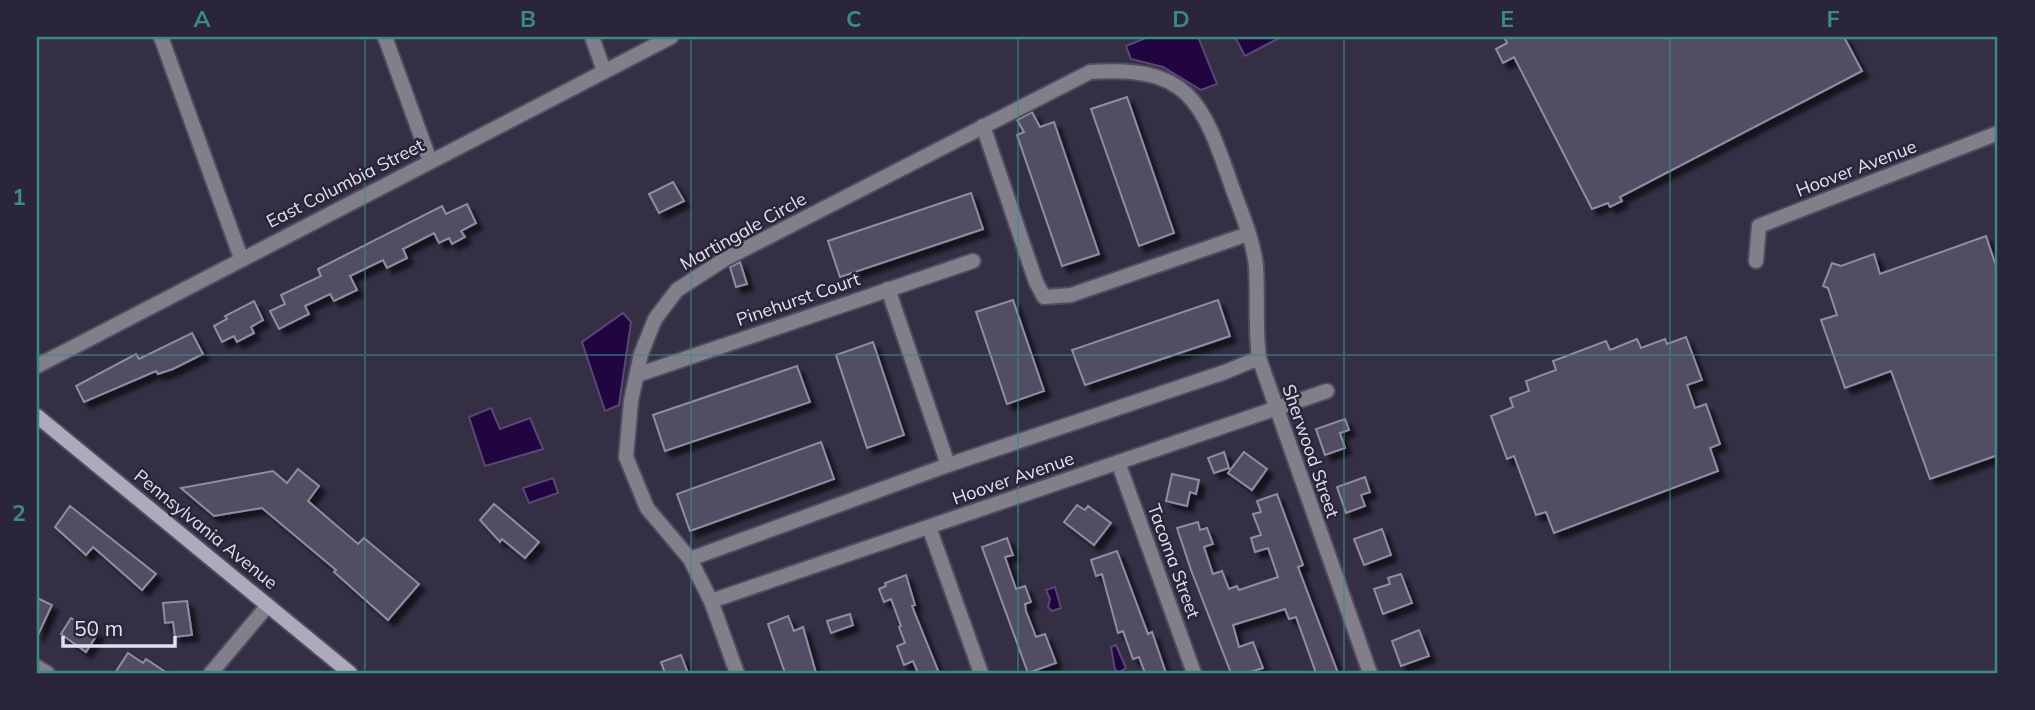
<svg xmlns="http://www.w3.org/2000/svg" width="2035" height="710" font-family="Mulish,sans-serif">
<style>
.water{fill:#200541;stroke:#5b4775;stroke-width:2}
.building{fill:#534d64;stroke:#918ba4;stroke-width:2;filter:url(#shadow)}
.lines{fill:none;stroke-linecap:round;stroke-linejoin:round}
.street-casing{stroke:#514b60;stroke-width:18}
.secondary-casing{stroke:#514b60;stroke-width:18}
.street{stroke:#827f8a;stroke-width:14}
.secondary{stroke:#aeaabc;stroke-width:14}
.grid{fill:none;stroke:#3a8b88;stroke-width:2;stroke-opacity:0.55}
.labels{text-anchor:middle;dominant-baseline:central;stroke-width:5;stroke-linejoin:round;paint-order:stroke}
.street-label{font-size:18px;fill:#e4e1ef;stroke:#2b253a}
.neatline{fill:none;stroke:#3a8b88;stroke-width:2.5}
.grid-label{font-size:23px;text-anchor:middle;font-weight:bold;fill:#3a8b88}
</style>
<defs>
<filter id="shadow"><feDropShadow dx="6" dy="6" stdDeviation="2" flood-color="#0009"/></filter>
</defs>
<rect width="100%" height="100%" fill="#352f45"/>
<!-- water -->
<g class="water">
<polygon points="1148,37 1198,37 1217,84 1201,90 1163,67 1131,59 1126,46"/>
<polygon points="1235,37 1281,37 1245,56"/>
<polygon points="623,313 631,322 619,405 605,411 582,342"/>
<polygon points="491,408 500,429 530,418 543,449 485,466 469,417"/>
<polygon points="553,478 558,493 529,503 523,488"/>
<polygon points="1055,587 1061,608 1052,611 1048,607 1050,599 1046,590"/>
<polygon points="1116,645 1126,668 1119,672 1115,670 1111,647"/>
</g>
<!-- building -->
<g class="building">
<polygon points="1504,37 1844,37 1862,71 1620,197 1622,201 1610,207 1608,203 1592,209 1514,57 1503,63 1496,49 1507,43"/>
<polygon points="1127,97 1174,233 1139,246 1091,109"/>
<polygon points="1032,112 1040,127 1054,122 1099,254 1062,266 1017,135 1024,132 1017,120"/>
<polygon points="673,182 684,201 659,213 649,194"/>
<polygon points="971,193 983,229 840,277 828,241"/>
<polygon points="467,204 476,223 461,231 465,237 452,244 449,238 439,243 434,233 403,249 407,258 387,268 383,260 350,276 357,290 334,301 330,294 305,306 309,314 279,329 270,311 285,304 281,295 321,276 318,269 442,206 446,214"/>
<polygon points="1986,236 1998,272 1998,455 1930,479 1891,371 1845,388 1821,320 1837,315 1828,288 1823,286 1832,263 1841,266 1874,254 1880,274"/>
<polygon points="740,262 747,284 736,287 730,267"/>
<polygon points="1013,300 1044,391 1007,404 976,312"/>
<polygon points="1218,300 1230,336 1085,385 1072,350"/>
<polygon points="254,301 263,320 251,327 254,333 237,342 234,336 222,342 214,326 227,319 225,316"/>
<polygon points="192,333 203,354 173,369 158,374 156,371 84,402 76,386 136,354 139,359"/>
<polygon points="1686,337 1702,380 1687,385 1695,408 1706,404 1720,444 1710,448 1718,471 1554,533 1546,512 1536,515 1514,456 1507,459 1491,416 1513,407 1510,398 1529,391 1526,381 1556,370 1553,361 1606,341 1610,350 1637,339 1641,348 1665,339 1667,344"/>
<polygon points="873,342 904,435 867,448 836,355"/>
<polygon points="797,366 810,402 665,451 653,415"/>
<polygon points="1345,419 1349,430 1340,433 1345,448 1325,455 1316,429"/>
<polygon points="821,442 834,479 690,531 677,494"/>
<polygon points="1224,452 1229,468 1214,473 1208,458"/>
<polygon points="1244,452 1267,469 1252,490 1228,473"/>
<polygon points="298,469 319,486 308,501 358,544 364,538 419,584 388,620 334,572 336,570 262,508 214,516 181,488 273,471 287,483"/>
<polygon points="1172,474 1199,480 1196,494 1190,492 1187,506 1166,501"/>
<polygon points="1365,477 1370,492 1361,495 1365,506 1346,513 1337,487"/>
<polygon points="1277,494 1303,565 1298,567 1338,673 1316,673 1296,617 1289,619 1285,609 1233,625 1239,647 1253,642 1263,668 1247,673 1231,673 1191,570 1177,528 1198,522 1200,530 1207,528 1213,544 1204,547 1213,574 1222,571 1229,589 1237,586 1239,590 1278,577 1268,548 1255,552 1251,538 1261,535 1253,514 1261,512 1257,501"/>
<polygon points="494,504 539,542 525,558 502,539 500,542 480,520"/>
<polygon points="1077,505 1085,510 1088,506 1111,523 1094,545 1064,522"/>
<polygon points="70,506 156,574 142,590 93,547 86,555 55,527"/>
<polygon points="1382,529 1391,555 1364,565 1354,539"/>
<polygon points="1007,538 1013,555 1005,557 1016,589 1025,586 1031,602 1025,604 1026,611 1036,637 1045,634 1056,663 1028,673 982,547"/>
<polygon points="1117,551 1148,634 1152,632 1166,673 1145,673 1139,657 1133,659 1123,631 1118,633 1102,574 1096,576 1091,560"/>
<polygon points="1401,574 1412,603 1383,614 1374,589 1390,584 1388,578"/>
<polygon points="906,575 915,605 912,606 939,673 918,673 913,661 904,665 897,646 905,643 899,627 901,626 891,599 884,602 879,589 886,586 885,583"/>
<polygon points="37,598 52,605 37,637"/>
<polygon points="187,601 192,635 175,637 173,622 165,623 163,603"/>
<polygon points="850,614 853,625 831,633 827,621"/>
<polygon points="788,616 794,631 803,627 816,673 785,673 768,624"/>
<polygon points="71,618 98,633 86,652 61,634"/>
<polygon points="1419,630 1429,656 1401,666 1392,641"/>
<polygon points="128,653 143,663 146,659 167,673 115,673"/>
<polygon points="681,655 688,673 665,673 661,662"/>
</g>
<g class="lines">
<defs>
<g id="street">
<polyline points="161,37 241,258"/>
<polyline points="385,37 430,161"/>
<polyline points="592,37 604,71"/>
<polyline points="983,126 1036,282 1044,297 1071,295 1248,234"/>
<polyline points="1756,261 1759,226 1998,133"/>
<polyline points="888,289 948,465"/>
<polyline points="37,366 671,37"/>
<polyline points="637,375 973,261"/>
<polyline points="1118,462 1194,673"/>
<polyline points="929,527 981,673"/>
<polyline points="690,559 948,465 1225,372 1259,358"/>
<polyline points="711,601 1327,391"/>
<polyline points="37,667 47,673"/>
<polyline points="211,673 268,605"/>
<path d="M737,673L711,601L690,559L647,508L626,457L631,401L641,354L655,319L677,290L725,259L1090,72C1188,65 1202,100 1231,184C1240,210 1253,238 1256,266C1258,297 1255,327 1259,358L1370,673"/>
</g>
<polyline id="secondary" points="37,416 350,673"/>
</defs>
<!-- street casing -->
<use href="#street" class="street-casing"/>
<!-- secondary casing -->
<use href="#secondary" class="secondary-casing"/>
<!-- street -->
<use href="#street" class="street"/>
<!-- secondary -->
<use href="#secondary" class="secondary"/>
</g>
<!-- grid -->
<path class="grid" d="M365,37V673M691,37V673M1018,37V673M1344,37V673M1670,37V673M37,355H1998"/>
<g class="labels">
<!-- street labels -->
<g class="street-label">
<text transform="translate(1856 168) rotate(-21)">Hoover Avenue</text>
<text transform="translate(345 183) rotate(-27)">East Columbia Street</text>
<text transform="translate(743 231) rotate(-29)">Martingale Circle</text>
<text transform="translate(798 299) rotate(-19)">Pinehurst Court</text>
<text transform="translate(1311 451) rotate(71)">Sherwood Street</text>
<text transform="translate(1013 478) rotate(-19)">Hoover Avenue</text>
<text transform="translate(206 529) rotate(39)">Pennsylvania Avenue</text>
<text transform="translate(1174 561) rotate(70)">Tacoma Street</text>
</g>
</g>
<!-- border -->
<rect width="2035" height="710" fill="none" stroke="#2b253a" stroke-width="77"/>
<!-- scale -->
<path d="M63 636v10h112v-10" fill="none" stroke="#e4e1ef" stroke-width="3.5"/>
<text x="74" y="636" font-size="21" fill="#e4e1ef" stroke="#2b253a" stroke-width="5" paint-order="stroke">50 m</text>
<rect x="38" y="38" width="1958" height="634" class="neatline"/>
<g class="grid-label">
<text x="202" y="27">A</text>
<text x="528" y="27">B</text>
<text x="854" y="27">C</text>
<text x="1181" y="27">D</text>
<text x="1507" y="27">E</text>
<text x="1833" y="27">F</text>
<text x="19" y="205">1</text>
<text x="19" y="521">2</text>
</g>
</svg>
